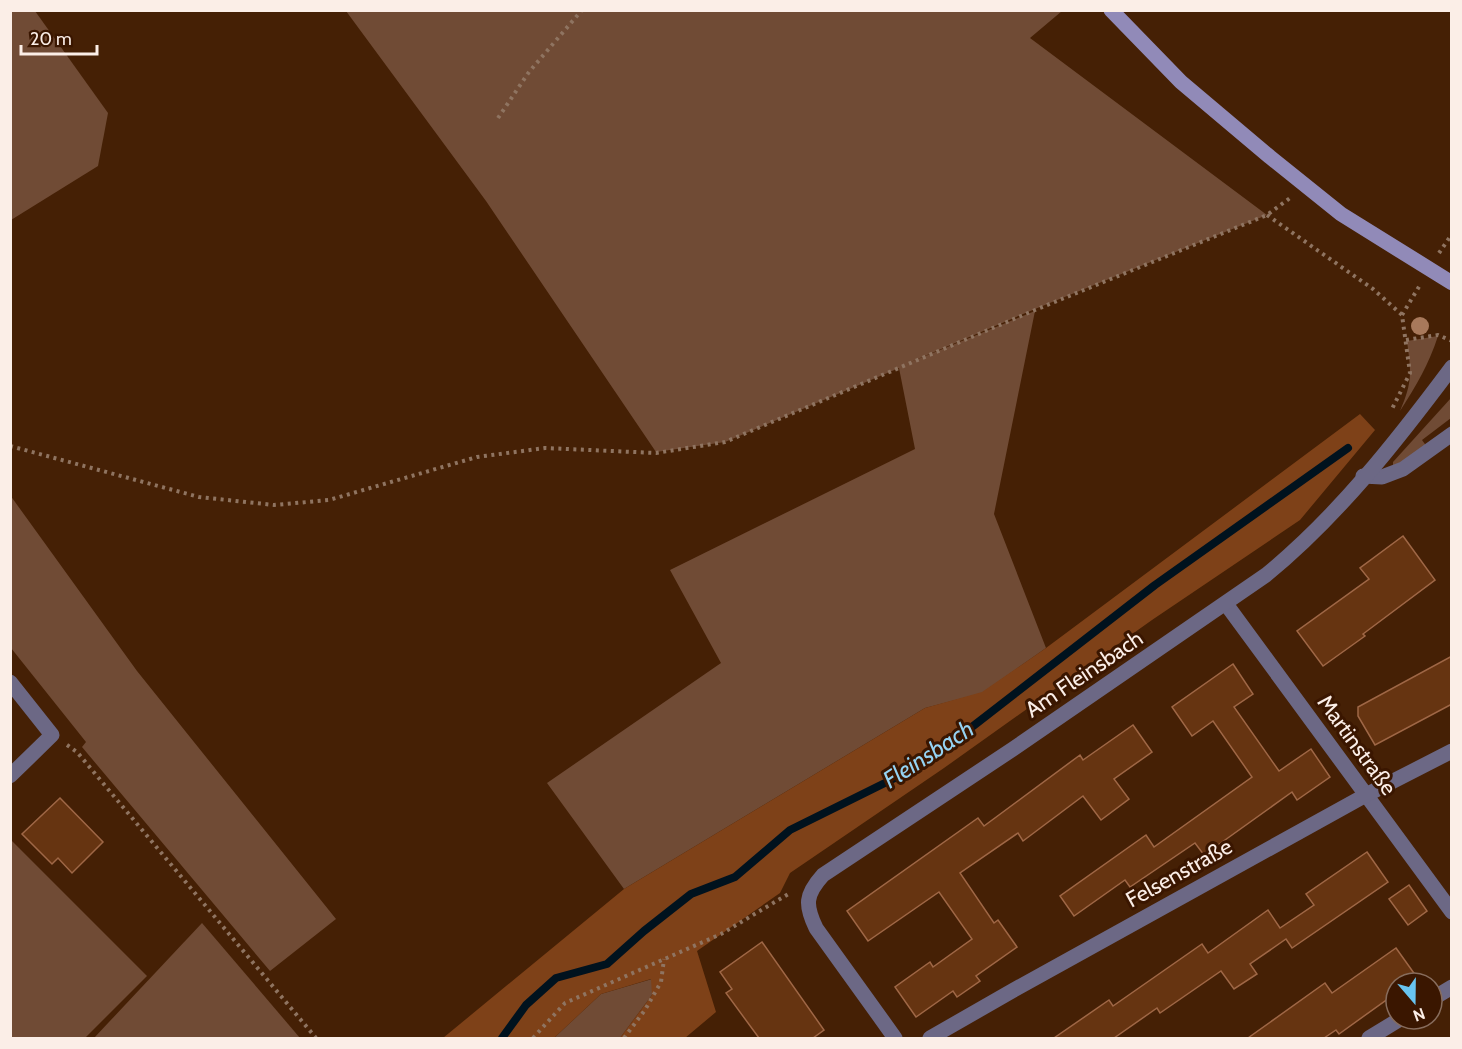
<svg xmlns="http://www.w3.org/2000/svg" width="1462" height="1049" font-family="Cabin,sans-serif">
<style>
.green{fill:#704b35}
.forest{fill:#7e4118}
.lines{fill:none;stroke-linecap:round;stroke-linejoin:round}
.stream{stroke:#00121e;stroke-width:8}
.building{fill:#663411;stroke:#9f6746;stroke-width:1.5}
.path{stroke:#8f7461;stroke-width:4;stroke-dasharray:3 4.5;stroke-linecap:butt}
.lane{stroke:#6c6885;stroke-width:15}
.street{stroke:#6c6885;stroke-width:15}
.secondary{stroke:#918ab8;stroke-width:15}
.tree{fill:#a8795b}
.labels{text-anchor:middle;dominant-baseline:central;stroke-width:6;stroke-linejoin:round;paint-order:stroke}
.street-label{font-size:22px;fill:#fbeee7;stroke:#3a1600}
.water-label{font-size:24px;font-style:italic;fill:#95d3f3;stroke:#3a1600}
</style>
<rect width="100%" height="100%" fill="#452005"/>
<!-- green -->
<g class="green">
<polygon points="11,10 35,11 108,113 98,166 11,220"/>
<polygon points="346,11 1062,11 1030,38 1267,215 1035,309 906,364 1035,311 994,514 1046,648 982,693 925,708 624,889 547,783 721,663 670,570 915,449 899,368 725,442 656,452 486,201"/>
<path d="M1438,336C1429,364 1416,386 1400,411C1413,381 1411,372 1407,341Z"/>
<polygon points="1451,398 1451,418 1422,440 1427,447 1393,468 1393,462"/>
<polygon points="10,495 137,671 336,919 270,971 82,747 86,742 11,648"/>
<polygon points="11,840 147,976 85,1038 11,1038"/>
<polygon points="202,923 300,1038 94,1038"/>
<polygon points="652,979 652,995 620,1038 554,1038 601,994"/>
</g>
<!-- forest -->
<polygon class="forest" points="1360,414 1375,430 1300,520 1152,620 944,768 790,873 780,893 697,951 716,1012 685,1038 620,1038 652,995 651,979 601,994 554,1038 443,1038 624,889 925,708 982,692 1046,648"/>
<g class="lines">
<!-- stream -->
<polyline class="stream" points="502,1038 526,1005 556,978 607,964 644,931 691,894 735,877 790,830 905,773 959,737 1155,585 1348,448"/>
</g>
<!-- building -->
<g class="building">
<polygon points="1403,536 1435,580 1363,634 1365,636 1323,666 1297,631 1369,579 1360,568"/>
<polygon points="1452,656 1452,704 1375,745 1358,716 1358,707"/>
<polygon points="1233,664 1253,694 1234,707 1279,771 1311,749 1330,777 1297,800 1292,792 1204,855 1195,843 1130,887 1125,880 1074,916 1060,896 1146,835 1154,847 1252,777 1213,721 1192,736 1172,707"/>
<polygon points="1133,725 1152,752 1114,779 1129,799 1101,820 1083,796 1023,841 1018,833 960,873 994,923 998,920 1017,947 976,976 980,981 957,997 953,991 916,1017 895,987 930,962 933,967 972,939 939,892 868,941 847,911 978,818 984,826 1080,755 1083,760"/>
<polygon points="60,798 103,842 72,873 58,858 52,864 22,834"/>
<polygon points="1367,852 1388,882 1292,948 1286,939 1250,964 1257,974 1234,989 1221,971 1160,1013 1157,1008 1114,1038 1054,1038 1109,1000 1113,1006 1202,944 1208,953 1268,910 1280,928 1314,905 1306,894"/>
<polygon points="1409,885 1427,911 1408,925 1389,899"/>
<polygon points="762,942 824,1030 813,1038 759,1038 726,993 732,989 720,972"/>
<polygon points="1396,948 1421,983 1396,983 1396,993 1339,1034 1336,1030 1324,1038 1248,1038 1325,983 1332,993"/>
</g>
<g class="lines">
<!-- path -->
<g class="path">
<polyline points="498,118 529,72 582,10"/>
<polyline points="1267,215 1373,289 1402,315 1410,373 1392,409"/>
<polyline points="1439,253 1452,234"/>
<polyline points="1402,315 1420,285"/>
<polyline points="1406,340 1438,335 1452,341"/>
<polyline points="10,446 199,497 274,505 329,500 477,457 545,448 656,453 725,442 1035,310 1267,215 1290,198"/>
<polyline points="67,745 77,752 316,1038"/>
<polyline points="533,1038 565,1003 721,934 790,893"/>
<polyline points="624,1038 645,1010 661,982 664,959"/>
</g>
<!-- lane -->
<polyline class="lane" points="1363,476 1382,477 1403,469 1452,434"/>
<!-- street -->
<g class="street">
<polyline points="1226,604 1452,912"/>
<polyline points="10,682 52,735 10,776"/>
<polyline points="1432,999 1452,987"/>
<path d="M895,1038L816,928C805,905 805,895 823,875L1013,749L1266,575C1338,516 1396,442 1452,367"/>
<polyline points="930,1038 1012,991 1366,795 1452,751"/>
<polyline points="1369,1038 1400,1019"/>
</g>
<!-- secondary -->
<polyline class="secondary" points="1111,10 1181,82 1270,157 1341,214 1452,283"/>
</g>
<!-- trees -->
<circle class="tree" cx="1420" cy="326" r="9"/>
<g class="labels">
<!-- street labels -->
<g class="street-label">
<text transform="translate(1084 674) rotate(-34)">Am Fleinsbach</text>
<text transform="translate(1357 745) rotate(54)">Martinstraße</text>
<text transform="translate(1179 873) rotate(-29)">Felsenstraße</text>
</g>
<!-- water labels -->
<g class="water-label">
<text transform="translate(928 754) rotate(-33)">Fleinsbach</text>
</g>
</g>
<!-- border -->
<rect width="1462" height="1049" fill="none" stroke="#fbeee7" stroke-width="24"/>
<!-- north arrow -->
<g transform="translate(1414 1001) rotate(160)"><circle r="28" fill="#3a1600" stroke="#876c5c" stroke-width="1.5"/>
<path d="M0-4.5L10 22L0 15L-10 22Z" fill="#68c4f0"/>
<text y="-9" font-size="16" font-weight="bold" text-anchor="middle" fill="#fbeee7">N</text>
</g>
<!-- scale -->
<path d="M21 45v9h76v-9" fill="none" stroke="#fbeee7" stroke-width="3"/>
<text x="30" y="45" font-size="18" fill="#fbeee7" stroke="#3a1600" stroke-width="4.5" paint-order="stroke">20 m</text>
</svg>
